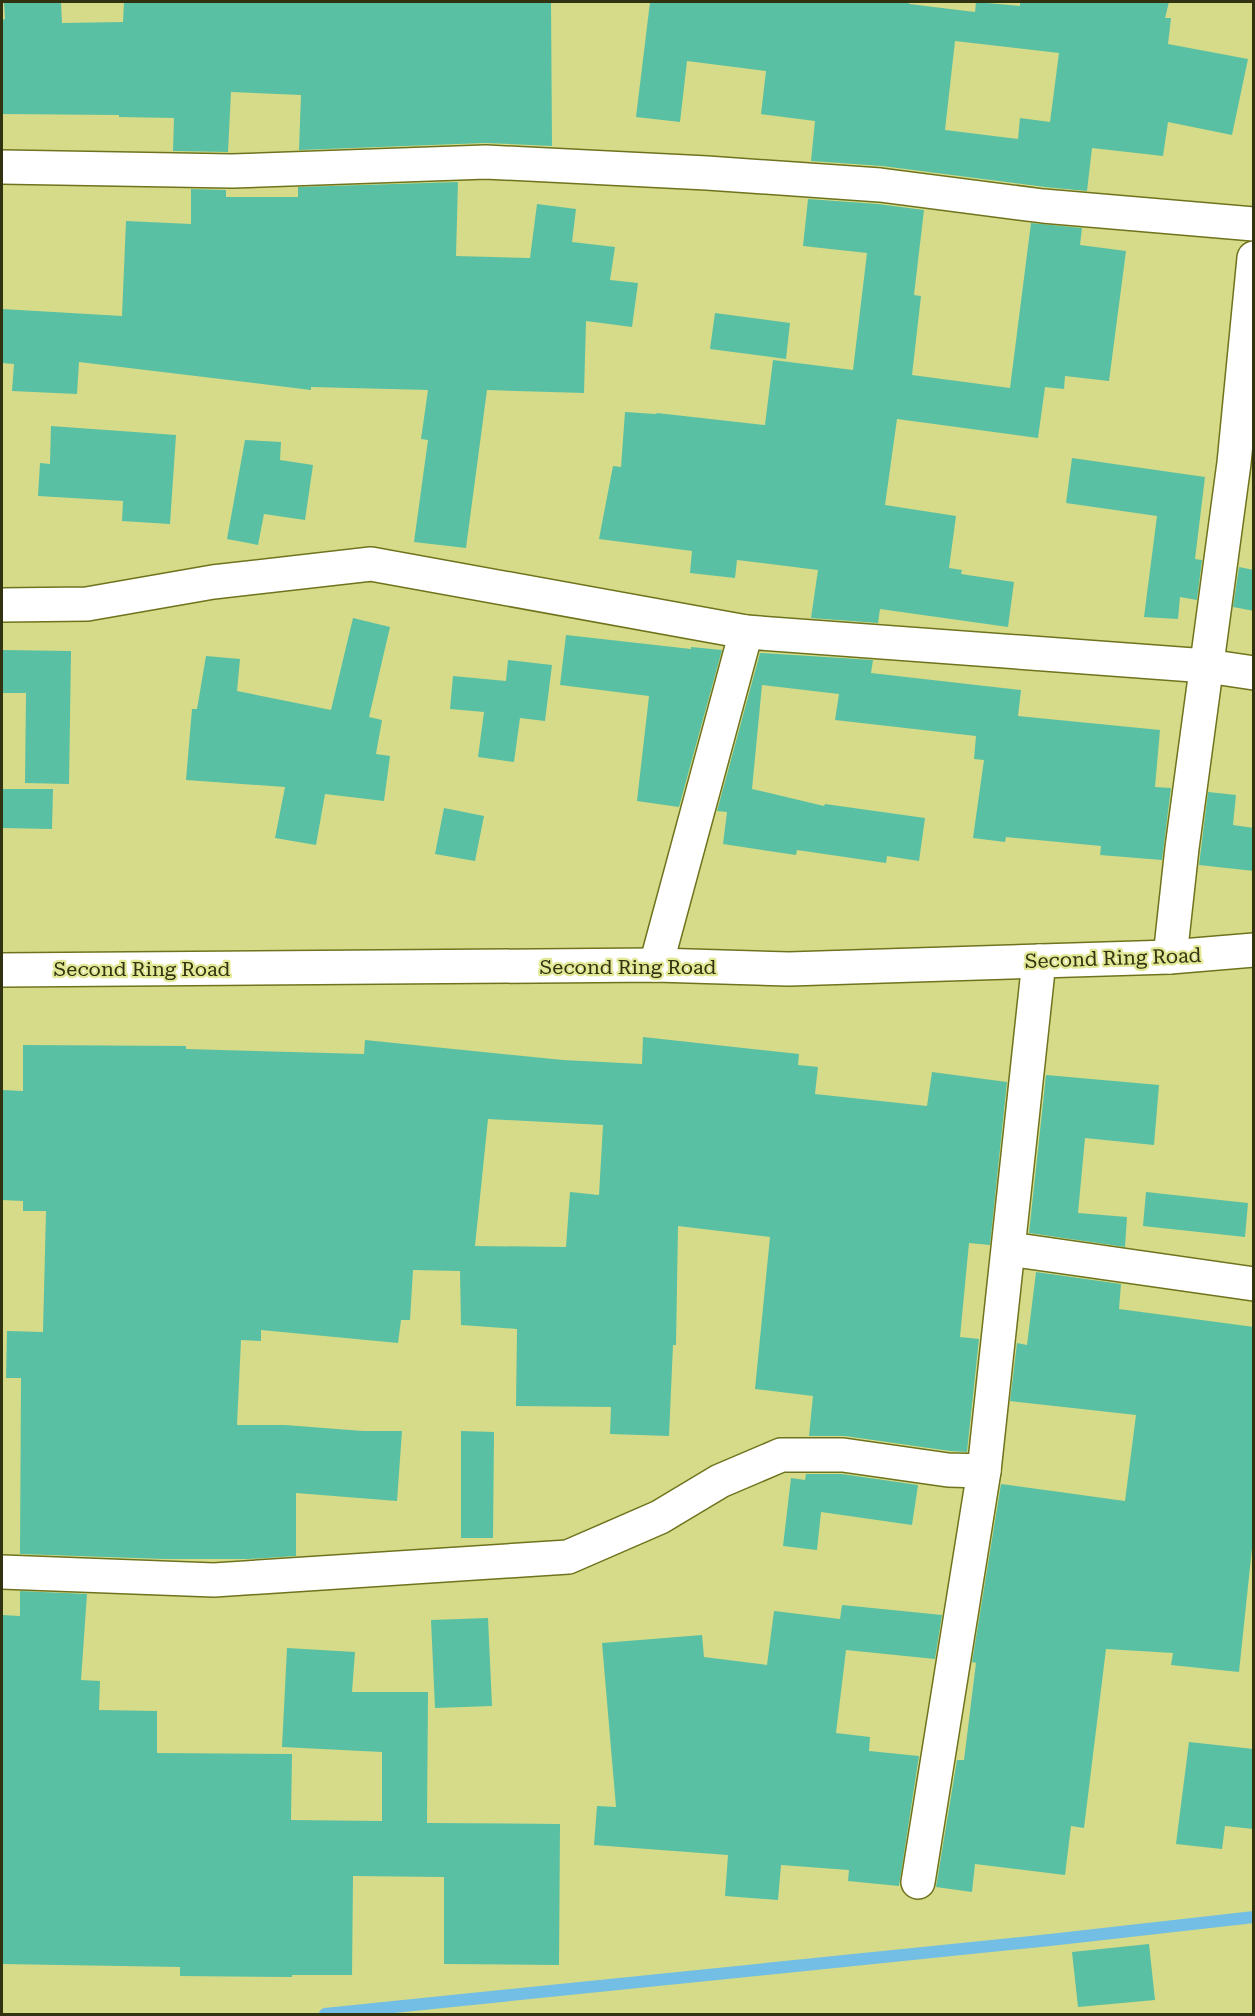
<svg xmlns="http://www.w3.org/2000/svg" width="1255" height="2016" font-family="'Roboto Serif',serif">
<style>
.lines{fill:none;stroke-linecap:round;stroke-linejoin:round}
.stream{stroke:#72bee4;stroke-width:12}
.building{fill:#5ac0a3;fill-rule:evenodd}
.minor-casing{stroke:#6f731d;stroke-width:36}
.minor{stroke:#fff;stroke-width:33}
.labels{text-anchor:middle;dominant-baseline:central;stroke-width:4.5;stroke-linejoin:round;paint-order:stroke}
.street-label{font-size:20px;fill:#303210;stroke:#e2e895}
</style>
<rect width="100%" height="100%" fill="#d5db88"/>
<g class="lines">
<!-- stream -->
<polyline class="stream" points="325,2014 1050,1940 1254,1917"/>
</g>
<!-- building -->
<g class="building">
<polygon points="4,2 61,2 62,23 123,22 124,2 551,2 552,146 485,143 299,150 301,95 231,92 228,152 173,151 174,118 119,117 119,115 2,114 2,20 5,19"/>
<path d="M650,2H909V4L975,12L976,2L1020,6V2H1169L1165,18H1171L1168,44L1248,59L1232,135L1168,122L1163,156L1092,148L1087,191L1045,187L882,166L811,161L815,121L761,114L766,71L687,61L680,122L636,117ZM955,41L1059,53L1050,122L1020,118L1018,139L945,130Z"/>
<polygon points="458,182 456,256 530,258 537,204 576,209 572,242 615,247 610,280 638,283 632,327 586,321 584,393 487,390 466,548 414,542 428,440 421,439 428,390 311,387 311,390 79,362 77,394 12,391 14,364 2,363 2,309 122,316 126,221 191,224 191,189 226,190 226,197 298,197 298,187"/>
<polygon points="808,199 878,204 924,210 914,295 921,296 912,375 1010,388 1031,223 1082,228 1080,245 1126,251 1109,381 1065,376 1064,389 1045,387 1038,438 897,419 885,505 956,516 949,568 962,570 961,574 1014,582 1008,627 880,609 878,623 811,618 818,570 737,560 735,578 690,573 692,551 599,539 613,466 621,467 625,412 656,414 657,413 765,425 773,360 853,370 867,253 803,246"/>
<polygon points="715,313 790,323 786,359 710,349"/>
<polygon points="51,426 176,435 170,524 122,521 123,501 38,496 40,463 50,464"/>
<polygon points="245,440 281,442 280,460 313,465 305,520 264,514 258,545 227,539"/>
<polygon points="1072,458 1205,477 1195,559 1202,560 1197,600 1180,597 1178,619 1144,617 1157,516 1066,503"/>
<polygon points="1239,567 1254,570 1254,611 1233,607"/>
<polygon points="353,618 390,627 369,717 382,720 376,754 390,756 384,801 325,794 316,845 275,838 285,787 186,780 192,709 197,709 206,656 240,659 237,691 331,710"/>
<polygon points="566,635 691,649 691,647 722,650 679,807 637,801 649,696 560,685"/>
<polygon points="2,650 71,651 69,784 25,783 26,693 2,693"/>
<polygon points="760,653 873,660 871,673 1021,690 1018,716 1160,730 1155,787 1171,788 1162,860 1100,855 1101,846 1006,837 1005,842 973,838 984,760 974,759 976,736 835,720 839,694 762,685 752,789 824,806 825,804 925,818 919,861 887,856 886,863 797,850 796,855 723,844 727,812 717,811"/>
<polygon points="508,660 552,665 545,721 520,718 514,762 478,757 484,712 450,709 453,676 506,681"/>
<polygon points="2,789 53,789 52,829 2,828"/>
<polygon points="1208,792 1236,795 1233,825 1254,828 1254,871 1199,865"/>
<polygon points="444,808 484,816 475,861 435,854"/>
<path d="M643,1037L799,1054L798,1065L818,1067L815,1094L927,1106L932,1072L1007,1082L990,1245L969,1243L960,1337L979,1339L967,1452L950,1451L845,1436H809L813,1396L755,1389L770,1237L678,1226L676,1345H673L669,1436L610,1434L611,1407L516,1406L517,1329L461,1325L460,1271L413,1270L410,1320H401L398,1343L261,1330V1341L241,1340L237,1425H285L363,1431H402L397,1501L296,1493V1556L248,1559H165L20,1554L21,1378H6L7,1331L43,1332L46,1211H23V1201L2,1200V1090L23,1091V1045L186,1046V1049L364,1054L365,1040L563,1060L642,1064ZM488,1119L603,1125L599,1195L570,1192L566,1247L475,1246Z"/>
<polygon points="1046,1075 1159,1085 1154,1145 1085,1138 1078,1213 1127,1217 1125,1247 1029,1233"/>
<polygon points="1146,1192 1248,1203 1245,1237 1143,1226"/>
<polygon points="1036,1272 1121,1284 1119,1309 1254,1327 1254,1529 1239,1672 1171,1665 1173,1653 1106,1649 1084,1828 1071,1826 1065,1875 975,1864 972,1892 936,1887 957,1760 964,1760 976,1663 972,1662 1001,1484 1125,1501 1136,1415 1010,1401 1017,1343 1027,1345"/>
<polygon points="461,1431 494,1432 493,1538 461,1538"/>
<polygon points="806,1474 842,1474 918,1485 912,1525 821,1512 817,1550 783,1546 791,1478 805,1480"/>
<polygon points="20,1591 87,1594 81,1680 100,1681 99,1710 157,1711 157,1753 292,1754 291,1820 382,1821 382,1752 282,1747 287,1648 355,1652 352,1692 428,1692 427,1823 560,1824 559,1965 444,1964 444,1877 353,1876 352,1975 292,1975 292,1977 180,1976 180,1967 2,1964 2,1615 20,1616"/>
<polygon points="842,1605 942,1615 935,1659 846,1650 836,1733 870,1737 869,1751 919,1756 899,1886 848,1881 849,1870 781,1865 778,1900 725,1896 728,1855 594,1845 597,1806 616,1807 602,1643 702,1635 704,1657 767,1665 774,1611 840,1619"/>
<polygon points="488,1618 492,1706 435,1708 431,1620"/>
<polygon points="1189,1742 1254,1749 1254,1829 1225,1826 1222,1849 1176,1844"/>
<polygon points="1149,1944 1155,2000 1078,2007 1072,1952"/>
</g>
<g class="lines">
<defs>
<g id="minor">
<polyline points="2,167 232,171 486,162 707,173 880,185 1043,206 1254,224"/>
<polyline points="2,605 87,604 213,582 371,564 746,632 1207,666 1254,673"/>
<polyline points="1170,957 1182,848 1234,463 1254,258"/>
<polyline points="656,965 746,632"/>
<polyline points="2,970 656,965 789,969 1170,957 1254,950"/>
<polyline points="1009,1249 1254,1284"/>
<polyline points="2,1572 214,1580 568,1557 660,1517 720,1481 781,1455 843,1455 948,1470 984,1471"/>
<polyline points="918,1882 984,1471 1039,961"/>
</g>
</defs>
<!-- minor casing -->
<use href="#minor" class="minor-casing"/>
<!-- minor -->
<use href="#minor" class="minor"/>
</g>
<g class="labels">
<!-- street labels -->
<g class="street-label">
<text transform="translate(1113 958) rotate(-2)">Second Ring Road</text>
<text x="628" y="967">Second Ring Road</text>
<text x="142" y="969">Second Ring Road</text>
</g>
</g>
<!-- border -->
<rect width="1255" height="2016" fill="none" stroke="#303210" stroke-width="6"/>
</svg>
